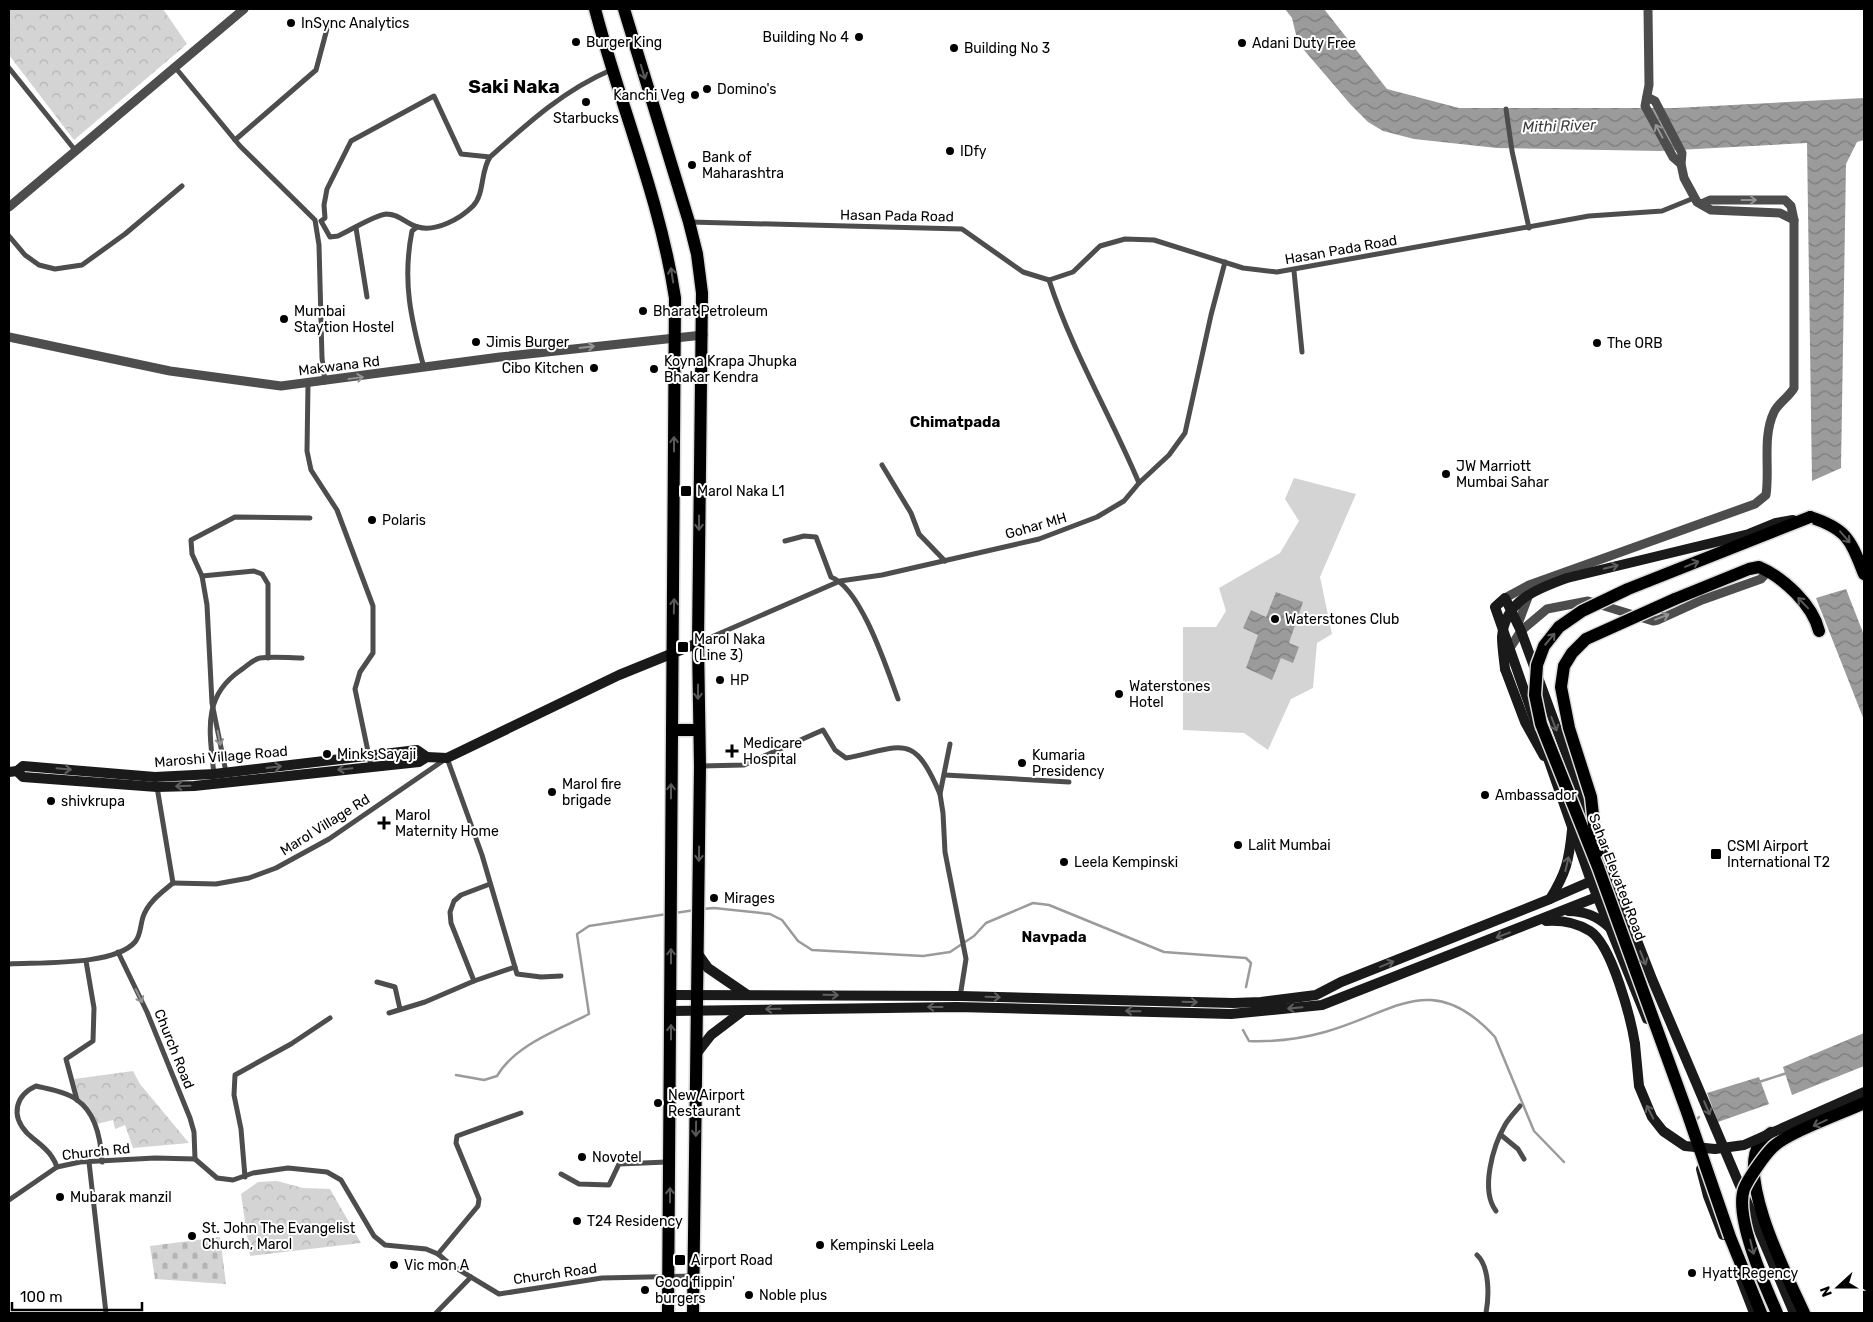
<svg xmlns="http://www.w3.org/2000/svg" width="1873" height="1322" font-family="Rubik,sans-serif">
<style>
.forest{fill:url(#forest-crowns)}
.cemetery{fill:url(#cemetery-stones)}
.pitch{fill:#d4d4d4}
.water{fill:url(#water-waves)}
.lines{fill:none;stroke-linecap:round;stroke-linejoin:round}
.stream{stroke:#9b9b9b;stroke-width:2.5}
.primary-casing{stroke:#dbdbdb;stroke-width:15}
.minor{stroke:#4d4d4d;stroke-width:5}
.tertiary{stroke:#4d4d4d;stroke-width:9}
.secondary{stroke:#1a1a1a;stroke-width:10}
.primary{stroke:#000;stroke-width:12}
.primary-bridge-casing{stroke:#dbdbdb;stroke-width:15;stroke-linecap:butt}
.secondary-bridge{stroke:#1a1a1a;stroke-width:10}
.primary-bridge{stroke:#000;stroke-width:12}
.oneway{stroke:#595959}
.oneway2{stroke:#949494}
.oneway3{stroke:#5f5f5f}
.poi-dot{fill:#000;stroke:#fff;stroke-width:2}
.labels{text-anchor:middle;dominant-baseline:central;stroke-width:4;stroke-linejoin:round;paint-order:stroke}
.poi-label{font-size:14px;fill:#000;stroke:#fff;text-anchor:start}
.street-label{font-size:14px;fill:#000;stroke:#fff}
.water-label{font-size:15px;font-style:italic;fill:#3c3c3c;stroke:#fff}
.neighbourhood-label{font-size:15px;font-weight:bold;fill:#000;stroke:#fff}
.district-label{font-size:19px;font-weight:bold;fill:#000;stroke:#fff}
</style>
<defs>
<pattern id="forest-crowns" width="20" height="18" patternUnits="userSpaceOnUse" patternTransform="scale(1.25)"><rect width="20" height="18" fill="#d4d4d4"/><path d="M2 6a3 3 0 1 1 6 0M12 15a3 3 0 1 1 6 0" fill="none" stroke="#b4b4b4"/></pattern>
<pattern id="cemetery-stones" width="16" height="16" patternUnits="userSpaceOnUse" patternTransform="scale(1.25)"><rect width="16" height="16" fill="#d4d4d4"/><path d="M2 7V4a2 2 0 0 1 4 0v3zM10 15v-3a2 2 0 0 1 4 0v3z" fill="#b4b4b4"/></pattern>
<pattern id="water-waves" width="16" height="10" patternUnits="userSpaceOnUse" patternTransform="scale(1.25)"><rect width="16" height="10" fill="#9b9b9b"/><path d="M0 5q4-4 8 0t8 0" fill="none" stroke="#7c7c7c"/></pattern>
</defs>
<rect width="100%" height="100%" fill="#fff"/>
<!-- forest -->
<g class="forest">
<polygon points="9,9 163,9 187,44 74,140 9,55"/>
<polygon points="133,1071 140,1084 189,1143 133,1148 125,1125 115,1129 113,1120 97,1124 80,1101 74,1079"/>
<polygon points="277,1181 303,1188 330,1189 361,1243 250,1256 241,1194 258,1182"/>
</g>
<!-- cemetery -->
<polygon class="cemetery" points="220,1237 226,1284 155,1279 150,1246"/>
<!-- pitch -->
<polygon class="pitch" points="1294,478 1356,494 1320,577 1332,634 1317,643 1313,688 1291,699 1268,750 1244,733 1183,730 1183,627 1216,627 1226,611 1219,588 1280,553 1299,521 1285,499"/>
<!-- water -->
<g class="water">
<polygon points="1285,9 1324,9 1387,89 1459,108 1675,108 1864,98 1864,140 1857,142 1846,164 1841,468 1812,481 1807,143 1659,151 1497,148 1414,139 1383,131 1368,122 1351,105 1298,43 1292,18"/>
<polygon points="1846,589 1864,635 1864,720 1816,598"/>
<polygon points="1276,592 1303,602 1289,643 1299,647 1293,663 1281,658 1272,680 1246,668 1258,635 1243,628 1251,610 1266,617"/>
<polygon points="1864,1033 1864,1066 1792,1095 1783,1067"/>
<polygon points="1759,1077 1769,1104 1718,1122 1707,1093"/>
</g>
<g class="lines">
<!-- stream -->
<g class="stream">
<polyline points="702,909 714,908 770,914 782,920 798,941 812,950 923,956 950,952 974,936 986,923 1033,903 1049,905 1164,952 1246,958 1251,963 1246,987"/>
<polyline points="675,913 695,910"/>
<path d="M1243,1030L1249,1041C1275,1042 1300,1039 1325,1032C1394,1013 1432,968 1495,1037L1534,1131L1564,1162"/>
<path d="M456,1075L484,1080L497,1076C515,1045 558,1030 589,1014L577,934L589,926L667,914"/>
<polyline points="1759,1082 1787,1073"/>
<polyline points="1694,1123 1699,1117"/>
</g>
<defs>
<g id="primary">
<path d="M595,9C620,105 660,199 675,298L668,1313"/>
<polyline points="624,9 689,222 697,254 702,293 698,643 700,766 693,1313"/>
<path d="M1810,517C1847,529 1850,539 1864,574"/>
<path d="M1675,599L1749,569L1759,567C1783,577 1813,605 1819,631"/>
<polyline points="672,730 699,730"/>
<path d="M1771,1133C1768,1136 1762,1139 1760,1143C1736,1178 1788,1278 1804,1313"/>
<polyline points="1730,1237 1761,1313"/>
</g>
</defs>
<!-- primary casing -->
<use href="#primary" class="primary-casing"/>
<!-- minor -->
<g class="minor">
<polyline points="174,66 240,146 315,220 319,245 322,358 325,382"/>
<polyline points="9,68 75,150"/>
<polyline points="1506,109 1512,151 1529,228"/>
<polyline points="235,140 316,70 328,25"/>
<path d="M490,157L461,154L434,96L351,141L327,189L324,205L325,218L321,221L330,237L338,236C349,231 375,215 386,214C400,214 406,224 418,227C436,232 460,219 473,206C485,193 480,172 490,157C528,123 564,90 611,70"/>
<polyline points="690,222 962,229 1023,272 1049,280 1073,272 1100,246 1125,239 1154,240 1243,268 1277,272 1589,216 1662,211 1694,198"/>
<path d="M417,227L412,231C402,281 411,319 424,368"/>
<polyline points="356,228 367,297"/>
<polyline points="9,236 25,255 39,265 55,269 82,265 125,234 182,186"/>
<polyline points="1294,271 1302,352"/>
<path d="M1049,280C1072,351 1110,414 1139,483"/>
<polyline points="308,384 307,451 311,470 337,510 373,606 373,653 360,672 355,689 371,766"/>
<polyline points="882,465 911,513 919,534 945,561"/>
<path d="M785,541L804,536L816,537L831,577C861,588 887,669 898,699"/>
<polyline points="202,576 254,571 262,574 268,584 268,658"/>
<polyline points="700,642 840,581 882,575 1039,539 1097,517 1124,501 1139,483 1169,455 1185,433 1211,315 1225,262"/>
<polyline points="950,744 940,794 943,813 945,852 966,959 960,997"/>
<path d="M701,766L744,765L823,730L835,750L846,758C903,747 913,731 940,794"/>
<polyline points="226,772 212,703 207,605 202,576 192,554 191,540 235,517 310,518"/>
<path d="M214,775C210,733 201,697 241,670C246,667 253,659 260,658C273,656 289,658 302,658"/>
<polyline points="945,775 1069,782"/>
<polyline points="173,883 216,884 249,878 276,868 329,839 447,758 482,855 517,974 541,977 561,976"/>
<polyline points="118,952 147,1012 190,1118 194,1132 195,1159"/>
<path d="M9,964C39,962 114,966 135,942C141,935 140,926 143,917C148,902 161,893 173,883L157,787"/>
<polyline points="474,981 515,967"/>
<polyline points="377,982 395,987 400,1009"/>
<polyline points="389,1013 425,1002 474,981 451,923 450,912 454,901 461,895 490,884"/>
<polyline points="77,1100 66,1059 93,1041 94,1008 86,961"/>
<polyline points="1501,1135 1518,1149 1524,1159"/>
<polyline points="195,1159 217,1178 233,1180 253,1173 288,1168 327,1172 341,1180 374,1236 385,1245 426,1249 438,1254 451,1265 499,1294 602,1278 693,1276"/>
<polyline points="89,1162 106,1313"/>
<path d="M57,1167C56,1164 54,1160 52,1157C46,1147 35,1141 27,1133C10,1115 16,1095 36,1086C48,1089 67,1092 77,1100C96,1113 101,1141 102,1162"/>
<polyline points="561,1174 579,1184 609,1185 619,1164 667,1162"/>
<polyline points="245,1177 241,1129 234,1095 235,1075 291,1044 330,1018"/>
<polyline points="9,1200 57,1167 80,1162 155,1158 195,1159"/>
<path d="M1496,1211C1480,1190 1493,1146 1505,1125C1509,1118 1515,1112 1520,1106"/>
<polyline points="438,1254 478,1206 479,1199 456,1143 457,1136 521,1113"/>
<path d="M1477,1255C1490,1267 1489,1297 1486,1313"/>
<polyline points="436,1313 471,1277"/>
</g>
<!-- tertiary -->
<g class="tertiary">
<polyline points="1648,9 1649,85 1645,106 1673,157 1681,164"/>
<polyline points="1647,97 1655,101 1682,153 1681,164 1684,178 1697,202 1711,210 1780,213 1794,220"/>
<polyline points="9,207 244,9"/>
<polyline points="9,337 170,371 281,386 500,357 703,335"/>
<path d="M1505,598L1529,585L1755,504L1766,495C1770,469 1762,437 1774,412C1778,403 1789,397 1794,388V220L1791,206L1785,200H1710L1701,204"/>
<polyline points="1518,624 1530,592"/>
<polyline points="1510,648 1521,631 1547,609 1588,601 1653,621 1658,620 1702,600 1761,579 1768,571"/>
</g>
<!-- secondary -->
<g class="secondary">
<polyline points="1505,669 1525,722 1544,756"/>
<polyline points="1536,724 1495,607 1505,598 1521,631 1590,819"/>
<polyline points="1544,747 1591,881 1647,1019"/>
<polyline points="17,771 23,777 157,787 194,786 419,762 427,757 447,758 619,675 698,643"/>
<polyline points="9,772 17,771 23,766 155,777 214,774 417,750 427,757"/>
<polyline points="1598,840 1652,979 1794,1313"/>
<path d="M1550,899C1566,873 1569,861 1572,830"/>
<path d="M1568,911C1585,911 1597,916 1609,927"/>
<path d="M1546,921C1561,920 1577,923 1590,931C1612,945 1631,1019 1635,1044"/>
<polyline points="698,954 708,968 746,994"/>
<polyline points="671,995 961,996 1233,1003 1261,1002 1316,995 1341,982 1550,899 1596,879"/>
<polyline points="671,1011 957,1007 1231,1014 1322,1005 1602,895"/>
<polyline points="697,1053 711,1035 744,1010"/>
<polyline points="1701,1169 1708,1196 1723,1235"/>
<polyline points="1739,1274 1754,1313"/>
</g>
<!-- primary -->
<use href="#primary" class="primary"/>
<defs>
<g id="primary-bridge">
<polyline points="1597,852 1591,797 1569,728 1561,687 1564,666 1572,653 1586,639 1675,599"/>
<polyline points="1730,1237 1687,1112 1598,867 1541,724 1535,695 1537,665 1544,646 1559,627 1582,611 1628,589 1810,517"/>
<path d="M1777,1313C1765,1286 1734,1217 1744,1189C1748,1179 1764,1156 1772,1148C1786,1133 1843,1113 1864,1103"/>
</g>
</defs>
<!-- primary-bridge casing -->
<use href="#primary-bridge" class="primary-bridge-casing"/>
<!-- secondary-bridge -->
<g class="secondary-bridge">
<path d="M1505,669C1504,659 1502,647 1502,637C1505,600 1537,589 1567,578L1749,534L1776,523L1793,520"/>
<polyline points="1635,1044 1639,1086 1652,1117 1663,1131 1685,1146 1715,1149 1744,1145 1864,1092"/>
</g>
<!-- primary-bridge -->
<use href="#primary-bridge" class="primary-bridge"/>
</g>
<!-- one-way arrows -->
<defs><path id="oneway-shaft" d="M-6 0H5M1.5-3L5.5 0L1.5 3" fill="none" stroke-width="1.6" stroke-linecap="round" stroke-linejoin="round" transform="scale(1.25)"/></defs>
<g class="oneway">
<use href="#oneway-shaft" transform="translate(643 72) rotate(73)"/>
<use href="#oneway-shaft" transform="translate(672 275) rotate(-99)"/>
<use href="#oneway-shaft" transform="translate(674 444) rotate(-90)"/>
<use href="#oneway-shaft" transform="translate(699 523) rotate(90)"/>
<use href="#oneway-shaft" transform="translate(1845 537) rotate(49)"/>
<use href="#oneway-shaft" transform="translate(1692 564) rotate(-22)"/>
<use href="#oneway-shaft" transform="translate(1803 603) rotate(-134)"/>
<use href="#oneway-shaft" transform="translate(674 606) rotate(-89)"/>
<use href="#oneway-shaft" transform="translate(1550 639) rotate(-50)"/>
<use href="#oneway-shaft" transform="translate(698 692) rotate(90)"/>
<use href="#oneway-shaft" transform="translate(671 791) rotate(-90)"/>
<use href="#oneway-shaft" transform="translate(699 854) rotate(91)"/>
<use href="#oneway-shaft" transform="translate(671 956) rotate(-90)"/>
<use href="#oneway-shaft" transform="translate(671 1032) rotate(-90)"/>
<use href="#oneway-shaft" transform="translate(1820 1123) rotate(156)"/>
<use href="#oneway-shaft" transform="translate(696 1129) rotate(91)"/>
<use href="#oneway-shaft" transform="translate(670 1195) rotate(-90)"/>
<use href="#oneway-shaft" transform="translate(1752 1247) rotate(76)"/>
</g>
<g class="oneway2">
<use href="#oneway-shaft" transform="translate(1659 131) rotate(-118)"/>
<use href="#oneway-shaft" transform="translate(1749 200)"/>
<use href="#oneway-shaft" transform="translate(587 347) rotate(-7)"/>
<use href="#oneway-shaft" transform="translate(356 378) rotate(-8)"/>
<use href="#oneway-shaft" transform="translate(1662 617) rotate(-21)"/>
<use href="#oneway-shaft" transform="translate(219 738) rotate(79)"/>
<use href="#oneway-shaft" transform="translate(139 996) rotate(64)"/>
</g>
<g class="oneway3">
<use href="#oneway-shaft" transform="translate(1611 567) rotate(-14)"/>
<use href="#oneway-shaft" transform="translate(1554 724) rotate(69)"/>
<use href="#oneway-shaft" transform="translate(274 767) rotate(-7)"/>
<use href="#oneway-shaft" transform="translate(64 769) rotate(5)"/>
<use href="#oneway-shaft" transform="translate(345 769) rotate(174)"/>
<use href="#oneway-shaft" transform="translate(183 786) rotate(178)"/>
<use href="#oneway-shaft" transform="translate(1567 864) rotate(-77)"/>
<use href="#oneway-shaft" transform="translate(1503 935) rotate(159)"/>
<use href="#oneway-shaft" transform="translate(1643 958) rotate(68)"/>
<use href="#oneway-shaft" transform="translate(1387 964) rotate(-22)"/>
<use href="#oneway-shaft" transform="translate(831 995) rotate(1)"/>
<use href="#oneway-shaft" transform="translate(993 997) rotate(2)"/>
<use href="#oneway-shaft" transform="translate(1190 1002) rotate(2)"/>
<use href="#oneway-shaft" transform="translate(935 1007) rotate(180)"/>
<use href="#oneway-shaft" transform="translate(1295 1008) rotate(175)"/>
<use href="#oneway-shaft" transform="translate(773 1009) rotate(179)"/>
<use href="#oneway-shaft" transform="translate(1133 1011) rotate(-179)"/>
<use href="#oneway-shaft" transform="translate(1707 1108) rotate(67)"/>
<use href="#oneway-shaft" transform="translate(1650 1112) rotate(-117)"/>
</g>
<!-- markers -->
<g class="poi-dot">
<circle cx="291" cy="23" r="5"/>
<circle cx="859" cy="37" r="5"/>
<circle cx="576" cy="42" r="5"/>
<circle cx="1242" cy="43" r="5"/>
<circle cx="954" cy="48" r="5"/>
<circle cx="707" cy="89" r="5"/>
<circle cx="695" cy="95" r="5"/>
<circle cx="586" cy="102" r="5"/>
<circle cx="950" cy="151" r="5"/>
<circle cx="692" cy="165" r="5"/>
<circle cx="643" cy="311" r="5"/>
<circle cx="284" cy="319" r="5"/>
<circle cx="476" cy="342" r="5"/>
<circle cx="1597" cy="343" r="5"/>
<circle cx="594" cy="368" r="5"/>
<circle cx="654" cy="369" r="5"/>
<circle cx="1446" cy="474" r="5"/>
<rect x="680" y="485" width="12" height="12" rx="2.5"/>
<circle cx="372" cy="520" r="5"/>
<circle cx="1275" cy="619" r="5"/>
<rect x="677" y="641" width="12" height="12" rx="2.5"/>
<circle cx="720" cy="680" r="5"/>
<circle cx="1119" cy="694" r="5"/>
<path d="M729.5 743.5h5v5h5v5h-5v5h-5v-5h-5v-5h5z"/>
<circle cx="327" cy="754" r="5"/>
<circle cx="1022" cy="763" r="5"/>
<circle cx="552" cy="792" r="5"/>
<circle cx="1485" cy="795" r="5"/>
<circle cx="51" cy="801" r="5"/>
<path d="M381.5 815.5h5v5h5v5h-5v5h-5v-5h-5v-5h5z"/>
<circle cx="1238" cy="845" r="5"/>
<rect x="1710" y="848" width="12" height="12" rx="2.5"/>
<circle cx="1064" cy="862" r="5"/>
<circle cx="714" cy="898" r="5"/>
<circle cx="658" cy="1103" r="5"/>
<circle cx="582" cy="1157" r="5"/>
<circle cx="60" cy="1197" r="5"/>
<circle cx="577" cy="1221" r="5"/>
<circle cx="192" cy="1236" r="5"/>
<circle cx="820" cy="1245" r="5"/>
<rect x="674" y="1254" width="12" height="12" rx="2.5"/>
<circle cx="394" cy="1265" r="5"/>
<circle cx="1692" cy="1273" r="5"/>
<circle cx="645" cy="1290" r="5"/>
<circle cx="749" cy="1295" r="5"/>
</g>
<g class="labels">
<!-- poi labels -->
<g class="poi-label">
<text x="301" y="23">InSync Analytics</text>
<text x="849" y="37" text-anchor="end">Building No 4</text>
<text x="586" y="42">Burger King</text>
<text x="1252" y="43">Adani Duty Free</text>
<text x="964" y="48">Building No 3</text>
<text x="717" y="89">Domino's</text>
<text x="685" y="95" text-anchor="end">Kanchi Veg</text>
<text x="586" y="118" text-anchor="middle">Starbucks</text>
<text x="960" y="151">IDfy</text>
<text x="702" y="157">Bank of<tspan x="702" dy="16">Maharashtra</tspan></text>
<text x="294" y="311">Mumbai<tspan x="294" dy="16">Staytion Hostel</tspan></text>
<text x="653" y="311">Bharat Petroleum</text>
<text x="486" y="342">Jimis Burger</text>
<text x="1607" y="343">The ORB</text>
<text x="664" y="361">Koyna Krapa Jhupka<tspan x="664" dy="16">Bhakar Kendra</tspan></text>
<text x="584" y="368" text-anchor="end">Cibo Kitchen</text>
<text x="1456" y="466">JW Marriott<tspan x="1456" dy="16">Mumbai Sahar</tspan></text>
<text x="697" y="491">Marol Naka L1</text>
<text x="382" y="520">Polaris</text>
<text x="1285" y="619">Waterstones Club</text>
<text x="694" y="639">Marol Naka<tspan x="694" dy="16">(Line 3)</tspan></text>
<text x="730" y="680">HP</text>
<text x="1129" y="686">Waterstones<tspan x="1129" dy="16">Hotel</tspan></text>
<text x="743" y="743">Medicare<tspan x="743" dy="16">Hospital</tspan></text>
<text x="337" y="754">Minks Sayaji</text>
<text x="1032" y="755">Kumaria<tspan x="1032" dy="16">Presidency</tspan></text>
<text x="562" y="784">Marol fire<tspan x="562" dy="16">brigade</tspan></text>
<text x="1495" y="795">Ambassador</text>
<text x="61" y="801">shivkrupa</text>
<text x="395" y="815">Marol<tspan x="395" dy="16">Maternity Home</tspan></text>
<text x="1248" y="845">Lalit Mumbai</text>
<text x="1727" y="846">CSMI Airport<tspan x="1727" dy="16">International T2</tspan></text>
<text x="1074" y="862">Leela Kempinski</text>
<text x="724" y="898">Mirages</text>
<text x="668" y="1095">New Airport<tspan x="668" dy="16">Restaurant</tspan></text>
<text x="592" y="1157">Novotel</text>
<text x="70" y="1197">Mubarak manzil</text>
<text x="587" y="1221">T24 Residency</text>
<text x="202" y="1228">St. John The Evangelist<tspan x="202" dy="16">Church, Marol</tspan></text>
<text x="830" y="1245">Kempinski Leela</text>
<text x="691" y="1260">Airport Road</text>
<text x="404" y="1265">Vic mon A</text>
<text x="1702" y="1273">Hyatt Regency</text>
<text x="655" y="1282">Good flippin'<tspan x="655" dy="16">burgers</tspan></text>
<text x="759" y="1295">Noble plus</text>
</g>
<!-- street labels -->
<g class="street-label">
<text transform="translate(897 216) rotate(1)">Hasan Pada Road</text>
<text transform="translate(1341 250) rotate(-10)">Hasan Pada Road</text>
<text transform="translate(339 366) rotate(-7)">Makwana Rd</text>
<text transform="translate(1036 526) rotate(-16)">Gohar MH</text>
<text transform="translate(221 757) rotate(-5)">Maroshi Village Road</text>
<text transform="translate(325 825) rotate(-32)">Marol Village Rd</text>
<text transform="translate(1617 877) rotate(69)">Sahar Elevated Road</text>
<text transform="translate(174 1049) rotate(68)">Church Road</text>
<text transform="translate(96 1152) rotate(-6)">Church Rd</text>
<text transform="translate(555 1274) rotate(-8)">Church Road</text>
</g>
<!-- water labels -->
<g class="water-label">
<text transform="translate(1559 126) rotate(-2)">Mithi River</text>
</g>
<!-- neighbourhood labels -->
<g class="neighbourhood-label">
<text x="955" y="422">Chimatpada</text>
<text x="1054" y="937">Navpada</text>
</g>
<!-- district labels -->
<g class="district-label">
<text x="514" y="86">Saki Naka</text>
</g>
</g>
<!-- border -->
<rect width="1873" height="1322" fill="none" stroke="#000000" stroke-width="20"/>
<!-- north arrow -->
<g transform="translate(1838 1287) rotate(249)" stroke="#ffffff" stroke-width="4" paint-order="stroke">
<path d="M0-4L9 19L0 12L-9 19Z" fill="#000000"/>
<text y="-8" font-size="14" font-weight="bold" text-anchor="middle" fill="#000000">N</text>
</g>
<!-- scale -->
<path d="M12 1302v8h130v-8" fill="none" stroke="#000000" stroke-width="2.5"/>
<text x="20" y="1302" font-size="15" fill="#000000" stroke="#ffffff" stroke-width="4" paint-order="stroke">100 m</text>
</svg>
